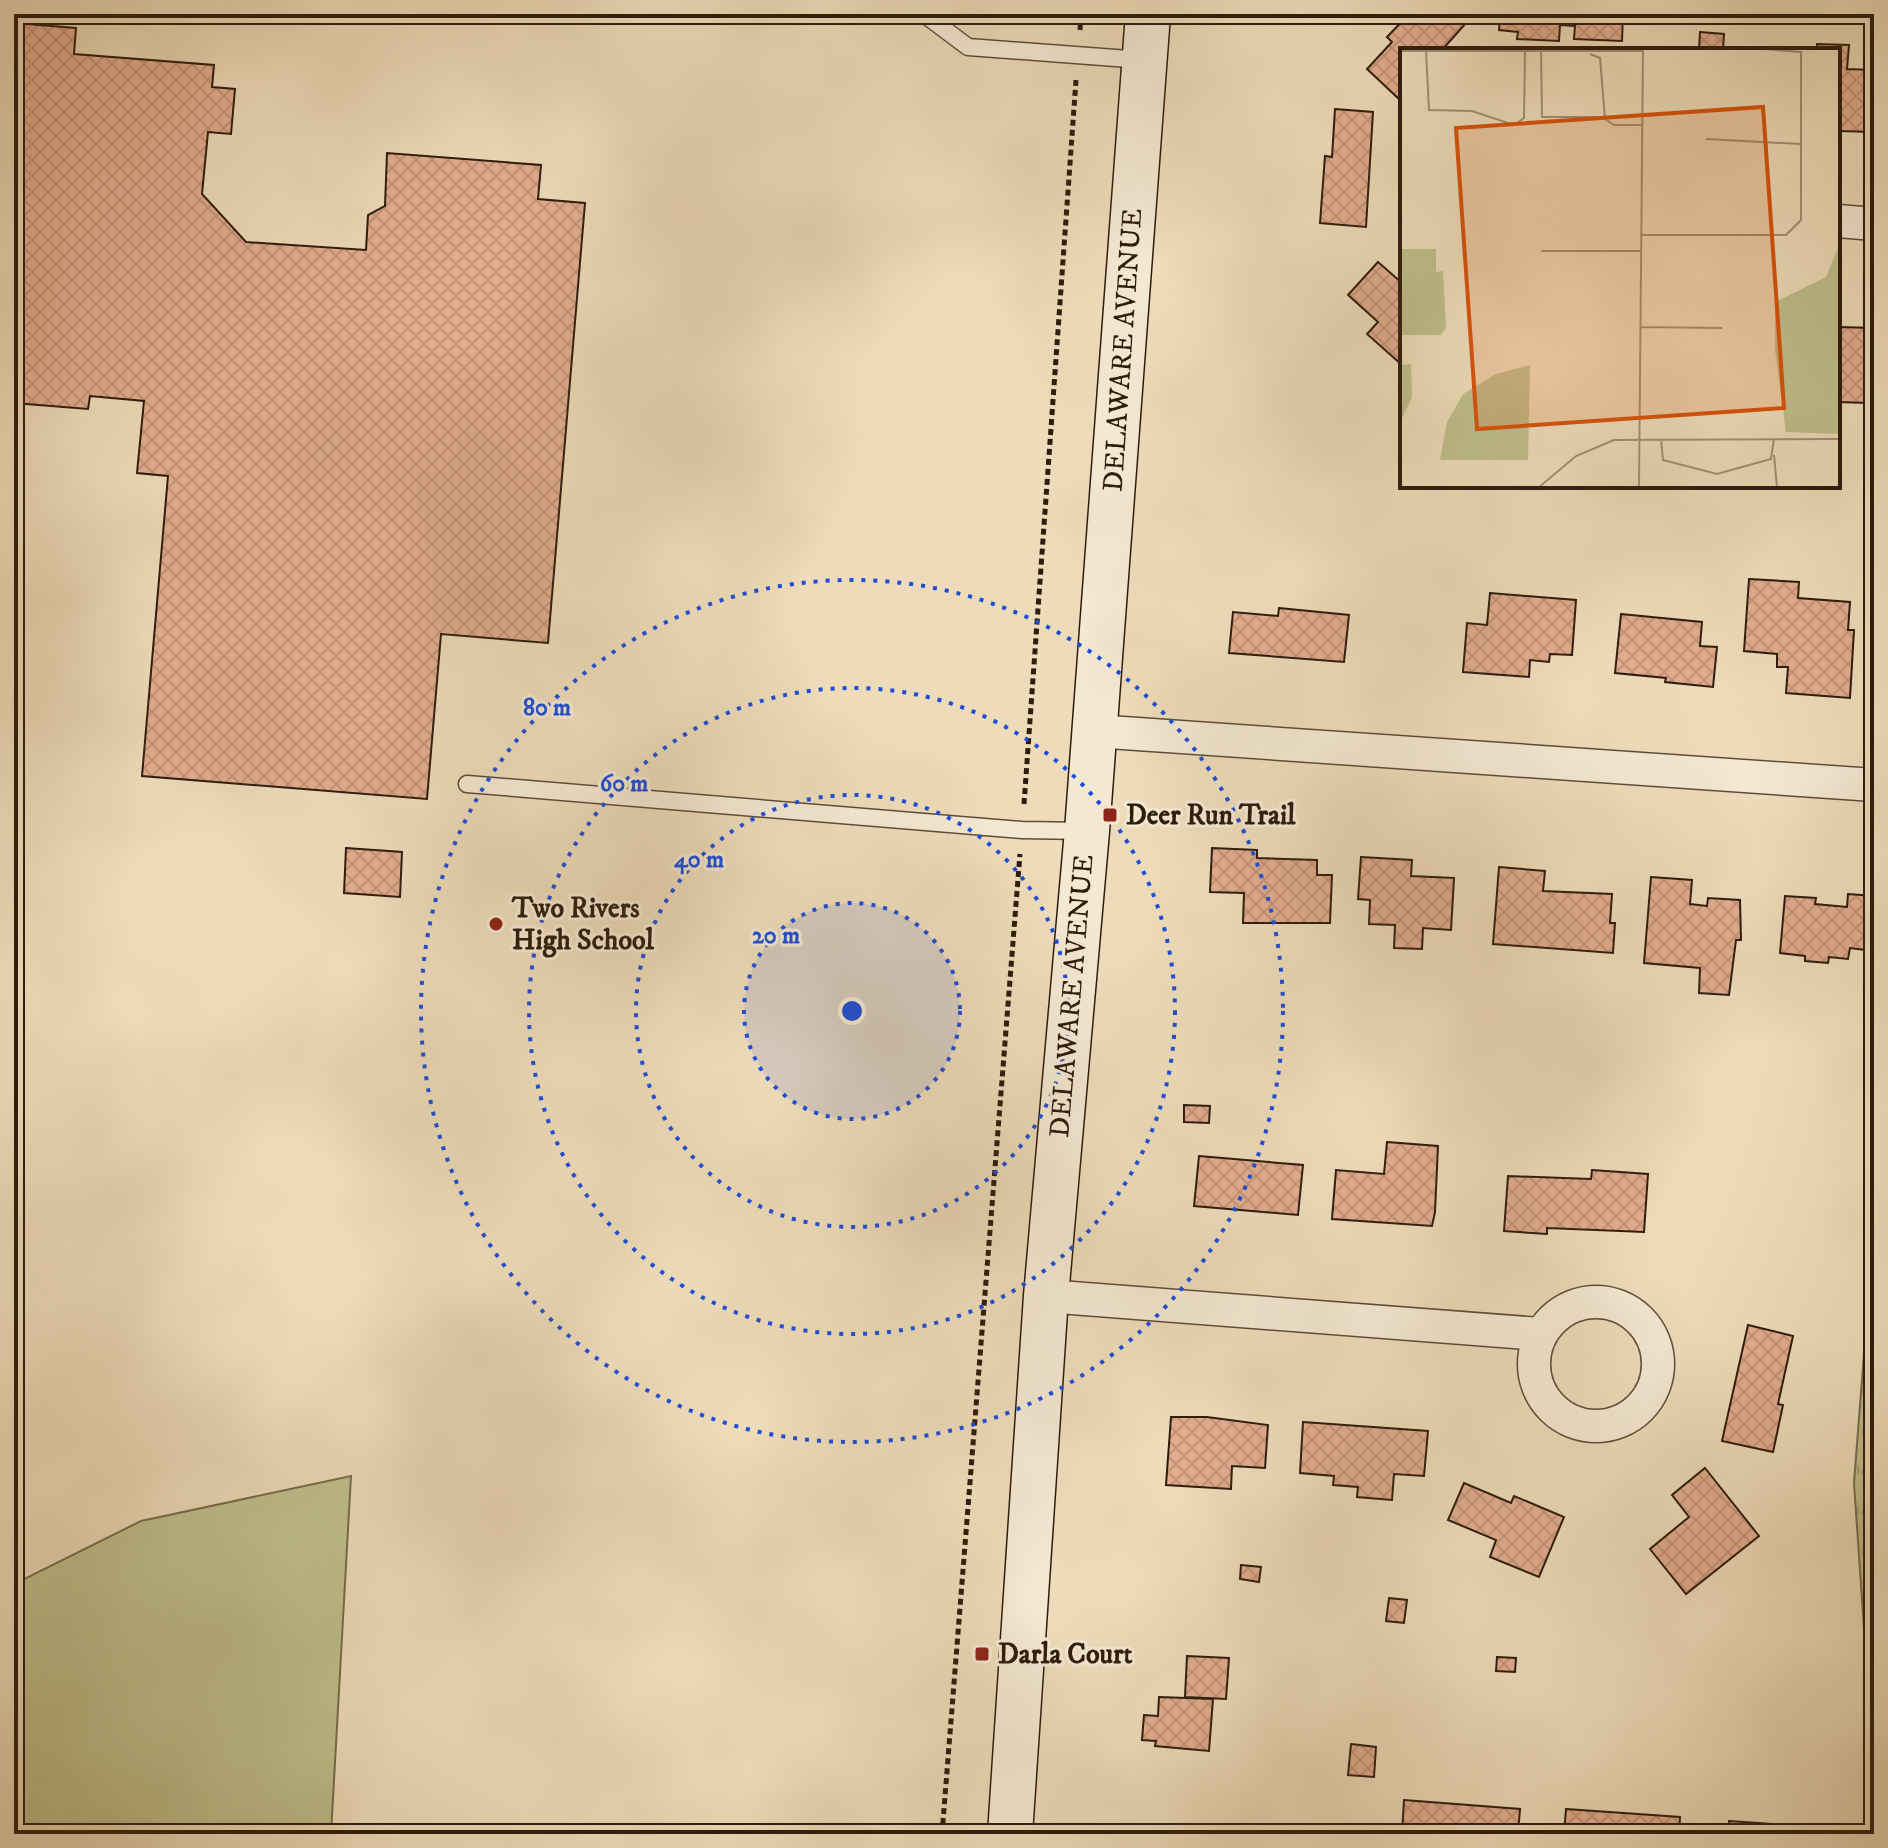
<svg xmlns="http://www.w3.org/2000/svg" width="1888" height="1848" font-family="'IM FELL DW Pica',serif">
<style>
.park{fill:url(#park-tufts);stroke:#766d4c;stroke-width:2}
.pitch{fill:#bebe8b;stroke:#766d4c;stroke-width:2}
.building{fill:url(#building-cross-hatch);stroke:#2e1c0d;stroke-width:2}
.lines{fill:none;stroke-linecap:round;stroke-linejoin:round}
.lane-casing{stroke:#5e4c38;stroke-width:19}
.street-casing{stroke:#5e4c38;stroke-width:35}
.secondary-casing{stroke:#2e1c0d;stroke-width:47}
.path{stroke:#2e1c0d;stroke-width:5;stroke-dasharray:6 4;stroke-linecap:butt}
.lane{stroke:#f3e8d2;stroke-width:16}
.street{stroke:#f3e8d2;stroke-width:32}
.secondary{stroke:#f3e8d2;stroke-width:44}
.ring{fill:none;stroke:#1d4ed8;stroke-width:4;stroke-dasharray:4 8}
.poi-dot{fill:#8f2418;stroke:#f3e8d2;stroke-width:3}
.labels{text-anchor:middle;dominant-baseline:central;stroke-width:6;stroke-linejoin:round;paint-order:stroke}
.street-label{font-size:28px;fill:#2e1c0d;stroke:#f3e8d2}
.poi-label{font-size:28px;font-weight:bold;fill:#2e1c0d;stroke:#f3e8d2;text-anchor:start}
.inset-road{fill:none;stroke:#a18f74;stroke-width:2}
.view{fill:#d5530c;fill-opacity:0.15;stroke:#d5530c;stroke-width:4}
.inset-edge{fill:none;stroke:#2e1c0d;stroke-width:4}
.centre{fill:#1d4ed8;stroke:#f3e8d2;stroke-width:4}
.ring-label{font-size:24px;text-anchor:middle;font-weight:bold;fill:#1d4ed8;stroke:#f3e8d2;stroke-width:6;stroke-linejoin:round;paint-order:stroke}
</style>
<defs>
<pattern id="park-tufts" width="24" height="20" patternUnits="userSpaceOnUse" patternTransform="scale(2)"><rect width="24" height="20" fill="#bebe8b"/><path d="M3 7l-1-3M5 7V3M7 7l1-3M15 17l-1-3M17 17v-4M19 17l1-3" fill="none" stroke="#a4a377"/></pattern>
<pattern id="building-cross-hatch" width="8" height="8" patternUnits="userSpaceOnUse" patternTransform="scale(2)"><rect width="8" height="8" fill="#e2ac8e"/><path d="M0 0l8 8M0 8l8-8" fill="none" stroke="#c29379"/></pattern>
</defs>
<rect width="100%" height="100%" fill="#eddbb9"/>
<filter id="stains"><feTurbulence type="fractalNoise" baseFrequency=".0025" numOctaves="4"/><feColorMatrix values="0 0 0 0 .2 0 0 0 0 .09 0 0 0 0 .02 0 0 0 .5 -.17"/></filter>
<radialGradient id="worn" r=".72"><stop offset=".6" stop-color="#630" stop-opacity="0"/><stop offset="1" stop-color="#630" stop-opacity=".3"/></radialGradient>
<!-- park -->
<polygon class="park" points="1874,1224 1874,1774 1854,1483"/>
<!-- pitch -->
<polygon class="pitch" points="351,1476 331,1834 14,1834 14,1584 141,1521"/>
<!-- building -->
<g class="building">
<polygon points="1409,14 1456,14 1466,23 1442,50 1402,50 1402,96 1399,99 1367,69 1392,42 1387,37"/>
<polygon points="1500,14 1623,14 1622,41 1574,39 1575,26 1560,25 1559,41 1517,39 1518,32 1499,30"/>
<polygon points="14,23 76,28 74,54 214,65 212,87 235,89 231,134 208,132 202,194 246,242 366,250 368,215 385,206 387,153 541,165 538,199 585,203 548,643 441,634 427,799 142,776 168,476 137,473 144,401 90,396 88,409 14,403"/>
<polygon points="1700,32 1724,34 1723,50 1699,50"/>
<polygon points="1817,44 1849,45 1847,69 1874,70 1874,132 1838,131 1838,50 1817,50"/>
<polygon points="1335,109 1373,112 1366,227 1320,223 1325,156 1332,157"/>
<polygon points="1378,262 1402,283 1402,365 1367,334 1378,322 1348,295"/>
<polygon points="1838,327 1874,328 1868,403 1838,402"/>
<polygon points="1749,579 1799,582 1798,598 1850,602 1848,630 1854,630 1850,698 1786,693 1788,667 1777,667 1777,654 1744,651"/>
<polygon points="1490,593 1576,600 1572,655 1550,654 1549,662 1530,660 1529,677 1463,672 1467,623 1487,625"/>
<polygon points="1279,608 1349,615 1344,662 1229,653 1233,612 1278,616"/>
<polygon points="1621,614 1702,622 1700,646 1717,647 1713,687 1665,682 1666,678 1615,673"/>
<polygon points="346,848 402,852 400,897 344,893"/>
<polygon points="1212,848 1257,850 1257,858 1317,860 1317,875 1332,875 1330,923 1243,923 1244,893 1210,892"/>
<polygon points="1361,857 1412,860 1411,876 1454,878 1451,930 1423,928 1422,949 1394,948 1395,925 1369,924 1370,900 1358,899"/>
<polygon points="1499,867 1545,871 1543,891 1612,894 1610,923 1615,923 1613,953 1493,944"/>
<polygon points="1651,877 1692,880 1690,904 1707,906 1708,898 1740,900 1741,940 1736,940 1729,995 1699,993 1700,968 1644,963"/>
<polygon points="1848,894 1874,896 1874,951 1850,948 1848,959 1829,957 1828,963 1805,961 1805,956 1780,953 1785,896 1816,898 1815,904 1847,907"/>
<polygon points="1184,1105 1210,1106 1209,1123 1184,1122"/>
<polygon points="1387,1142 1438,1146 1435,1212 1432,1226 1332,1219 1336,1170 1384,1174"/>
<polygon points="1199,1156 1303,1165 1298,1215 1194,1206"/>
<polygon points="1592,1170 1648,1174 1644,1232 1547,1228 1547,1234 1504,1231 1508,1176 1591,1179"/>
<polygon points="1748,1325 1793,1336 1778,1404 1783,1405 1773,1452 1722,1441"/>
<polygon points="1171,1417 1207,1417 1268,1425 1265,1468 1232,1466 1231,1489 1166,1485"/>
<polygon points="1303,1422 1428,1431 1424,1476 1394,1474 1392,1500 1357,1497 1358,1487 1333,1485 1334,1476 1300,1473"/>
<polygon points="1705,1468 1759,1536 1686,1594 1650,1549 1689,1517 1672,1495"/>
<polygon points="1464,1483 1511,1503 1514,1496 1564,1517 1539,1577 1490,1557 1496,1540 1448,1520"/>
<polygon points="1241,1565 1261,1567 1259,1582 1240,1579"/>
<polygon points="1389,1598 1407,1600 1404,1623 1386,1621"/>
<polygon points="1187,1656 1229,1658 1226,1699 1185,1697"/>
<polygon points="1497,1657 1516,1658 1515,1672 1496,1671"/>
<polygon points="1159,1697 1213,1699 1209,1751 1155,1746 1156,1741 1142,1740 1144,1715 1158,1716"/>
<polygon points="1351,1744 1376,1747 1374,1777 1348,1775"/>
<polygon points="1404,1800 1520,1809 1518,1834 1402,1834"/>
<polygon points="1566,1809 1680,1817 1679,1834 1564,1834"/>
<polygon points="1729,1821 1844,1829 1844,1834 1728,1834"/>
</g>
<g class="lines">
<defs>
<g id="lane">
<polyline points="924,14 968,47 1142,60"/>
<polyline points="467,784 1022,830 1085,831"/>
</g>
<g id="street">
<polyline points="1838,221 1874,224"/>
<polyline points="1094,731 1874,785"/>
<polyline points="1046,1296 1540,1334"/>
<circle cx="1596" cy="1364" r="62"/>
</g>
<polyline id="secondary" points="1010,1834 1046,1296 1087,831 1148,14"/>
</defs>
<!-- lane casing -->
<use href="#lane" class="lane-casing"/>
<!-- street casing -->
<use href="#street" class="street-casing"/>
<!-- secondary casing -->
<use href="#secondary" class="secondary-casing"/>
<!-- path -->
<g class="path">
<polyline points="1080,30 1081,14"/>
<polyline points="1024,804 1076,80"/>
<polyline points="942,1834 1020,854"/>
</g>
<!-- lane -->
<use href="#lane" class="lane"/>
<!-- street -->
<use href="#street" class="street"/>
<!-- secondary -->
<use href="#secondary" class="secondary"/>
</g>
<!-- distance rings -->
<circle cx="852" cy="1011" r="108" fill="#1d4ed8" fill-opacity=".12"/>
<g class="ring">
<circle cx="852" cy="1011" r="108"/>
<circle cx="852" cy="1011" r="216"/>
<circle cx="852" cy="1011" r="323"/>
<circle cx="852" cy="1011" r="431"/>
</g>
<!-- markers -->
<g class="poi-dot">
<rect x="1102" y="807" width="16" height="16" rx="4"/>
<circle cx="496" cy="924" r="8"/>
<rect x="974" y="1646" width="16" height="16" rx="4"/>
</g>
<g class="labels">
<!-- street labels -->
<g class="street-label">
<text transform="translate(1123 350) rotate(-86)">DELAWARE AVENUE</text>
<text transform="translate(1072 996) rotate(-85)">DELAWARE AVENUE</text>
</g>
<!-- poi labels -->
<g class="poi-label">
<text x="1126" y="815">Deer Run Trail</text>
<text x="512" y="908">Two Rivers<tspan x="512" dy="32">High School</tspan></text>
<text x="998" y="1654">Darla Court</text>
</g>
</g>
<!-- overview -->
<g transform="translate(1400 48)">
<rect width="440" height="440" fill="#eddbb9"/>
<path d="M440,195V386L386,384L375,301V254L426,229Z" fill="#bebe8b"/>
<path d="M0,201H36V224L43,223L46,280L41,287H0ZM11,316L12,349L0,375V317ZM130,317L128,412H40L47,374L63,346L96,326Z" fill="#bebe8b"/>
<path class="inset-road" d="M0,3H243M26,3L29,62L72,63L114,77L124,70L125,3M141,3L142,69H204M190,6L200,10L205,71L214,77H243M306,91L401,96M242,187H386L401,172V4L351,0M141,203H242M241,279L322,280M261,391L263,412L317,426L371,411L374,391M374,407L377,440M138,440L176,408L214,392L440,391M239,440L243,0"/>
<path class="view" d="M363,59L384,360L77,381L56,80Z"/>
<rect width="440" height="440" class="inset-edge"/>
</g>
<circle cx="852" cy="1011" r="12" class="centre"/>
<g class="ring-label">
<text x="547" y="715">80 m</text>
<text x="624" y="791">60 m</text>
<text x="699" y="867">40 m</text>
<text x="776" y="943">20 m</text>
</g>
<!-- margin -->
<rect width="1888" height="1848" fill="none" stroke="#eddbb9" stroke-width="48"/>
<rect x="16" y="16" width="1856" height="1816" fill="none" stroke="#2e1c0d" stroke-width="4"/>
<rect x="24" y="24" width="1840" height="1800" fill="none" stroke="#2e1c0d" stroke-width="2"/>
<rect width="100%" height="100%" filter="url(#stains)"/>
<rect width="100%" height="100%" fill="url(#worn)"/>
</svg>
